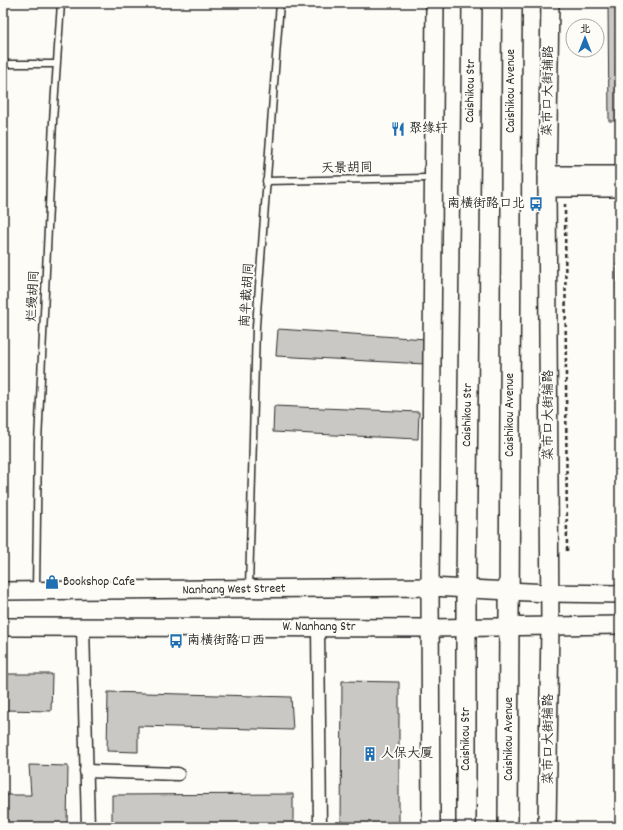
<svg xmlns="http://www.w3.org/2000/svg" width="623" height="830" font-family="Dekko,'LXGW WenKai TC',sans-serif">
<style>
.building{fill:#c9c8c4;stroke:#2b2b2b}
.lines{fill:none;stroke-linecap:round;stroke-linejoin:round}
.lane-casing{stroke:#2b2b2b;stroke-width:9}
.street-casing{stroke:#2b2b2b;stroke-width:15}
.secondary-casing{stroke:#2b2b2b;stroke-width:20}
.primary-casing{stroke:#2b2b2b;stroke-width:22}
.path{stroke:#2b2b2b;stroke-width:2.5;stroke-dasharray:4 3;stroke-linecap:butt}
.lane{stroke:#fdfcf7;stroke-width:6}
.street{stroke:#fdfcf7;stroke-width:12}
.secondary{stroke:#fdfcf7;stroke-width:17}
.primary{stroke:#fdfcf7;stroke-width:19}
.labels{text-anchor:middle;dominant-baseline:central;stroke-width:4;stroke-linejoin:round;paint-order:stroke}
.street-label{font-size:13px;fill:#2b2b2b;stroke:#fdfcf7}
.poi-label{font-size:13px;fill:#2b2b2b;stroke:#fdfcf7;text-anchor:start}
</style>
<rect width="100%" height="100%" fill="#fdfcf7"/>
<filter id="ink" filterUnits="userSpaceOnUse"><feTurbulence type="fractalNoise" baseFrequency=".025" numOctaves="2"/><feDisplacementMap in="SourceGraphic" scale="8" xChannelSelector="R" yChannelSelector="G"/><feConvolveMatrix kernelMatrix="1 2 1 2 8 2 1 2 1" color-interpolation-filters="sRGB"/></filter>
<g filter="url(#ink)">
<!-- building -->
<g class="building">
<polygon points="608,3 620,3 620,121 609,121"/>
<polygon points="616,264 620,264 620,313 617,313"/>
<polygon points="278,329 426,339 425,364 276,356"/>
<polygon points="274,406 419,412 418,439 273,432"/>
<polygon points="3,674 52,674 51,711 3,710"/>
<polygon points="342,681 399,682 399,827 341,827"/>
<polygon points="108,692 291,697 293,730 138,726 138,752 107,751"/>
<polygon points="29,765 68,766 67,827 3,827 3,795 31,795"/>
<polygon points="293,794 293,827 112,827 112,795"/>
</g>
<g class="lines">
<defs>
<g id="lane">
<polyline points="3,64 56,64"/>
<polyline points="266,181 428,178"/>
<polyline points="249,588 256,326 280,3"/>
<polyline points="36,589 38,442 53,121 61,3"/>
</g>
<g id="street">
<polyline points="83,627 88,827"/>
<polyline points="318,627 320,827"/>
<polyline points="86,771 178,774"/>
</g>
<g id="secondary">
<polyline points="547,175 620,175"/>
<polyline points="547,188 620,188"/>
<polyline points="3,591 430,587 549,593 620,594"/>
<polyline points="3,627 431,628 620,625"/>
<polyline points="431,827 430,587 435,3"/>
<polyline points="547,827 550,626 547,188 550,3"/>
</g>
<g id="primary">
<polyline points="466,827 466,588 472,3"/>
<polyline points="508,827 512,3"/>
</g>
</defs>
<!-- lane casing -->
<use href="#lane" class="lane-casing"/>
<!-- street casing -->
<use href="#street" class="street-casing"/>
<!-- secondary casing -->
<use href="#secondary" class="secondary-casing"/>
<!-- primary casing -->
<use href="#primary" class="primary-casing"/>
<!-- path -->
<polyline class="path" points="565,204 567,551"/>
<!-- lane -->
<use href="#lane" class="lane"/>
<!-- street -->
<use href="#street" class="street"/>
<!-- secondary -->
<use href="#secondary" class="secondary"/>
<!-- primary -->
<use href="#primary" class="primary"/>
</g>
</g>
<!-- icons -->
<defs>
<symbol id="restaurant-bare" viewBox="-9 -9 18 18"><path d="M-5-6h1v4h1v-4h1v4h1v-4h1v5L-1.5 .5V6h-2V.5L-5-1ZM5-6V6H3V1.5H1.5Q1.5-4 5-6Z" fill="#1f6fb2" stroke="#fdfcf7" stroke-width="2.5" paint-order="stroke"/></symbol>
<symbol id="bus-bare" viewBox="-9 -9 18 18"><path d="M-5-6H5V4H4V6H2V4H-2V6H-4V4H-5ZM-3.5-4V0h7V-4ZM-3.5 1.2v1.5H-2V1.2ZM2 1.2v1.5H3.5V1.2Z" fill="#1f6fb2" stroke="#fdfcf7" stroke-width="2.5" paint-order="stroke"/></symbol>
<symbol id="shop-bare" viewBox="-9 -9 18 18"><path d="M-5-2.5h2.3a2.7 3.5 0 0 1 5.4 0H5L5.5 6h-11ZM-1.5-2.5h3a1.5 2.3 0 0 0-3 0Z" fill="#1f6fb2" stroke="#fdfcf7" stroke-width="2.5" paint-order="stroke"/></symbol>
<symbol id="building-bare" viewBox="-9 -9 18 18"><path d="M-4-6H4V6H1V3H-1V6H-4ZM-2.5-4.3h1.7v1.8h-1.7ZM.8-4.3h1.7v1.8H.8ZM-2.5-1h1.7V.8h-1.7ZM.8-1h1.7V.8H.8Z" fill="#1f6fb2" stroke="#fdfcf7" stroke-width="2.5" paint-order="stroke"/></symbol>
</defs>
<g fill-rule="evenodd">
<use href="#restaurant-bare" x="388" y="119" width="20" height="20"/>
<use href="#bus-bare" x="526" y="194" width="20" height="20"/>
<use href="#shop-bare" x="42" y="572" width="20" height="20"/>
<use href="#bus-bare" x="166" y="631" width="20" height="20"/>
<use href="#building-bare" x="360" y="744" width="20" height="20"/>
</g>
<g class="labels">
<!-- street labels -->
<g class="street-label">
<text transform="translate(471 91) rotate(-89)">Caishikou Str</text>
<text transform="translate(511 91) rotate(-90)">Caishikou Avenue</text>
<text transform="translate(549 91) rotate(-89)">菜市口大街辅路</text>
<text transform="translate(347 169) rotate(-1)">天景胡同</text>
<text transform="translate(248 295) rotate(-86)">南半截胡同</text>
<text transform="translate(34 296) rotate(-87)">烂缦胡同</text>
<text transform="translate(468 415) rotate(-89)">Caishikou Str</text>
<text transform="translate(510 415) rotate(-90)">Caishikou Avenue</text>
<text transform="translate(549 415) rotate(-90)">菜市口大街辅路</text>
<text transform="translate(234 590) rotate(-1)">Nanhang West Street</text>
<text x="319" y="627">W. Nanhang Str</text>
<text transform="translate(466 739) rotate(-90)">Caishikou Str</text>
<text transform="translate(509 739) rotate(-90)">Caishikou Avenue</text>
<text transform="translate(549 739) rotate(-90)">菜市口大街辅路</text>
</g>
<!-- poi labels -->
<g class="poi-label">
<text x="409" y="129">聚缘轩</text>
<text x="525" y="204" text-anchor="end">南横街路口北</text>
<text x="63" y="582">Bookshop Cafe</text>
<text x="187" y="641">南横街路口西</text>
<text x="381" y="754">人保大厦</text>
</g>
</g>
<!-- margin -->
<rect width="623" height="830" fill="none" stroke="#fdfcf7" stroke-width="16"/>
<rect x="8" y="8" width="607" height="814" fill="none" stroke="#2b2b2b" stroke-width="1.5" filter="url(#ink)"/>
<!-- north arrow -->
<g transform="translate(585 38)"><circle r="19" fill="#fdfcf7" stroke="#a9a8a5"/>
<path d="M0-3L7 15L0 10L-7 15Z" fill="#1f6fb2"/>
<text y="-6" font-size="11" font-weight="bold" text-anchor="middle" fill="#2b2b2b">北</text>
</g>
</svg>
